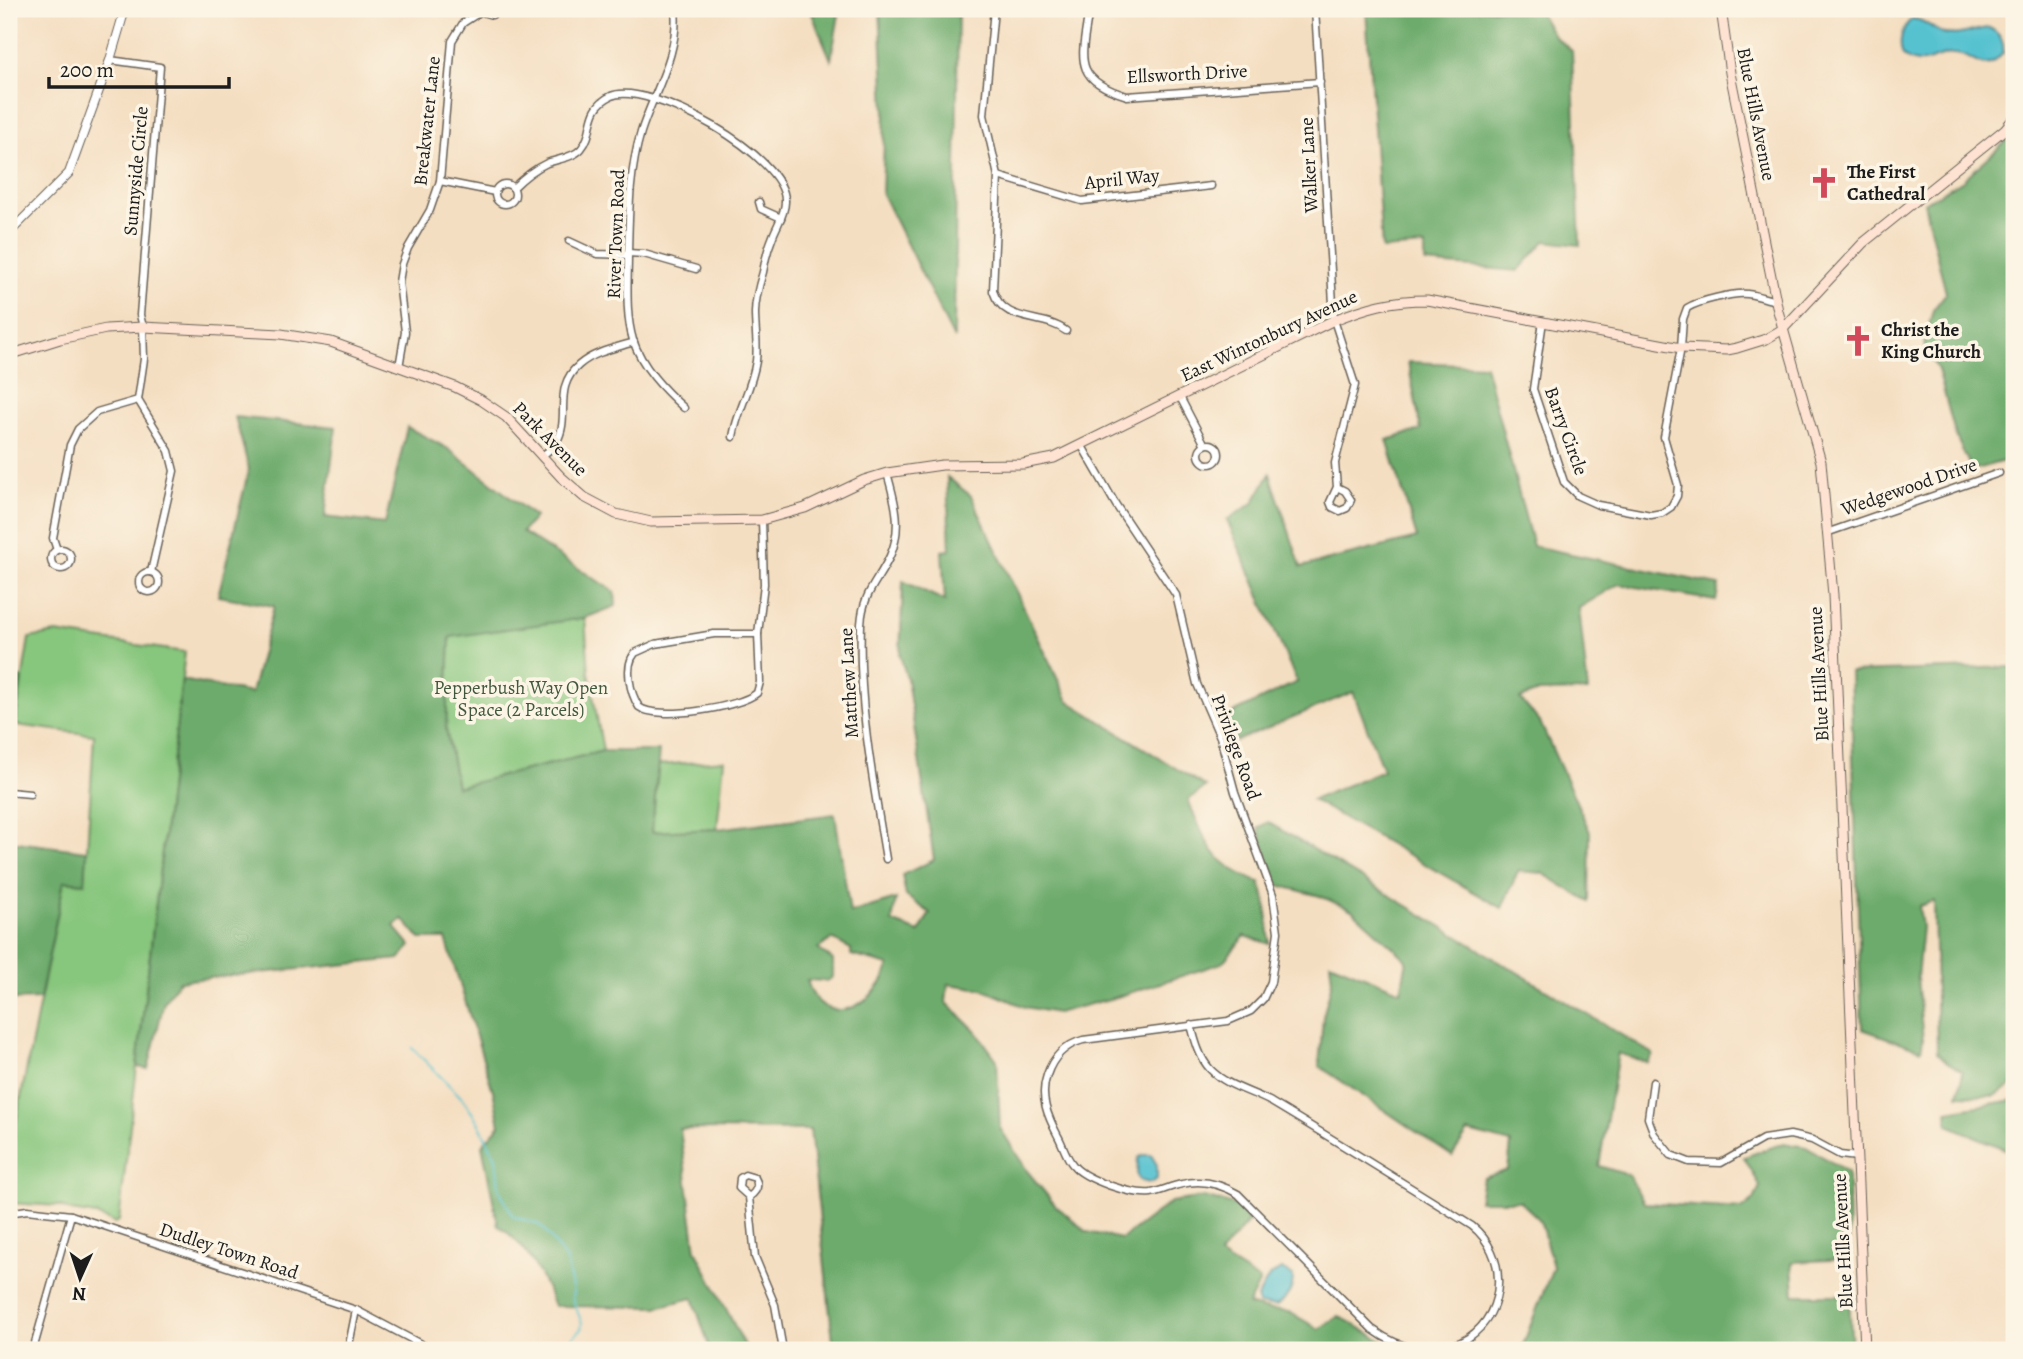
<svg xmlns="http://www.w3.org/2000/svg" width="2023" height="1359" font-family="Alegreya,serif">
<style>
.green{fill:#87c67d;stroke:#52714c;stroke-width:2}
.forest{fill:#6dab6c;stroke:#446444;stroke-width:2;fill-rule:evenodd}
.water{fill:#56c2d0;stroke:#396f76;stroke-width:2}
.lines{fill:none;stroke-linecap:round;stroke-linejoin:round}
.stream{stroke:#56c2d0;stroke-width:2}
.minor-casing{stroke:#686056;stroke-width:9}
.tertiary-casing{stroke:#686056;stroke-width:10}
.secondary-casing{stroke:#686056;stroke-width:11}
.minor{stroke:#fff;stroke-width:6}
.tertiary{stroke:#fff;stroke-width:8}
.secondary{stroke:#fee3d2;stroke-width:9}
.labels{text-anchor:middle;dominant-baseline:central;stroke-width:7;stroke-linejoin:round;paint-order:stroke}
.street-label{font-size:19px;fill:#1c1c1c;stroke:#fcf5e5}
.poi-label{font-size:19px;font-weight:bold;fill:#1c1c1c;stroke:#fcf5e5;text-anchor:start}
.park-label{font-size:19px;fill:#41583e;stroke:#fcf5e5}
</style>
<rect width="100%" height="100%" fill="#fcf5e5"/>
<filter id="ink" filterUnits="userSpaceOnUse"><feTurbulence type="fractalNoise" baseFrequency=".0143" numOctaves="2"/><feDisplacementMap in="SourceGraphic" scale="14" xChannelSelector="R" yChannelSelector="G"/><feConvolveMatrix kernelMatrix="1 2 1 2 8 2 1 2 1" color-interpolation-filters="sRGB"/></filter>
<filter id="wash" filterUnits="userSpaceOnUse"><feTurbulence type="fractalNoise" baseFrequency=".00686" numOctaves="4" result="noise"/><feDisplacementMap in="SourceGraphic" scale="28" xChannelSelector="R" yChannelSelector="G"/><feGaussianBlur stdDeviation="1.57" result="paint"/><feColorMatrix in="noise" values="0 0 0 0 0 0 0 0 0 0 0 0 0 0 0 0 0 1.4 0 .05"/><feComposite in="paint" operator="in"/></filter>
<g filter="url(#wash)">
<rect width="100%" height="100%" fill="#f4dec1"/>
<!-- green -->
<g class="green">
<polygon points="585,618 589,672 603,751 457,787 446,729 450,636"/>
<polygon points="56,633 185,652 119,1221 114,1223 96,1215 71,1211 59,1206 9,1203 9,1157 64,881 85,883 94,735 15,725 29,638"/>
<polygon points="724,760 717,829 651,832 659,765"/>
</g>
<!-- forest -->
<g class="forest">
<polygon points="810,9 840,9 831,60"/>
<polygon points="880,9 958,9 954,339 882,194 885,112"/>
<polygon points="1366,9 1537,9 1555,37 1572,51 1580,245 1545,241 1518,271 1425,263 1425,246 1382,249"/>
<polygon points="2014,134 2014,467 2008,460 1972,470 1956,437 1938,370 1924,345 1933,310 1946,293 1924,203 1963,180"/>
<polygon points="1408,362 1485,365 1533,546 1719,585 1716,601 1619,584 1579,608 1588,691 1538,692 1520,699 1540,722 1590,832 1589,902 1542,873 1518,871 1502,908 1312,800 1383,770 1353,692 1236,741 1227,716 1297,682 1227,520 1253,503 1270,474 1301,567 1417,538 1387,440 1421,430"/>
<path d="M235,417L336,427L325,517L385,524L407,427L447,448L535,517L522,532L615,592L616,606L585,618L450,637L446,729L457,787L603,751H659L652,832L717,829L835,814L850,913L896,899L892,922L919,932L930,913L906,896L902,875L934,860L907,679L900,655L903,581L945,601L942,551L950,550L947,477L971,496L1068,701L1206,787L1188,800C1208,846 1211,863 1260,883L1266,902L1270,944L1245,936L1222,963L1117,997L1057,1013L1025,1007L982,989L948,984L946,1002L975,1030L997,1060L1000,1128L1028,1172L1055,1205L1087,1232L1122,1239L1171,1202L1204,1197L1238,1206L1249,1221L1219,1255L1260,1281L1248,1305L1263,1309L1289,1312L1319,1329L1339,1316L1398,1350H834L810,1130L680,1129L696,1250L747,1350H710L693,1298L657,1307L554,1306C541,1273 527,1246 498,1225L482,1145L500,1125L493,1091L446,939H420L403,919L394,926L411,946L399,959L179,981L164,1002L148,1069L137,1067L182,680L251,693L274,606L218,596L249,469ZM832,939L851,949V955L889,965C879,1005 822,1035 807,980L827,981L833,977V960L818,949Z"/>
<polygon points="2014,667 2014,1084 1994,1096 1958,1095 1963,1071 1947,1062 1937,1052 1934,901 1919,906 1922,927 1917,978 1923,1040 1921,1050 1862,1029 1850,672"/>
<polygon points="9,674 22,678 15,725 9,729"/>
<polygon points="1268,822 1653,1054 1648,1063 1618,1053 1599,1166 1629,1175 1644,1203 1743,1209 1754,1200 1760,1186 1744,1157 1784,1143 1806,1147 1848,1172 1849,1259 1792,1262 1794,1295 1849,1295 1852,1350 1521,1350 1553,1267 1540,1220 1520,1201 1479,1201 1483,1178 1508,1170 1511,1143 1468,1132 1452,1156 1319,1066 1323,1017 1332,981 1330,962 1401,991 1407,960 1352,910 1320,896 1277,885 1258,828"/>
<polygon points="9,841 87,851 85,883 64,881 40,999 9,1000"/>
<polygon points="2014,1100 2014,1153 1948,1125 1947,1111"/>
</g>
<!-- water -->
<g class="water">
<path d="M1912,19C1925,19 1931,29 1943,33C1960,38 1973,29 1989,28C1999,32 2005,42 2003,53C1981,80 1974,52 1952,54C1932,56 1924,70 1903,56C1898,43 1901,28 1912,19Z"/>
<polygon points="1144,1155 1151,1155 1157,1165 1157,1179 1150,1183 1141,1181 1137,1176 1138,1158"/>
<path d="M1282,1269L1293,1276C1293,1289 1287,1300 1276,1306L1259,1305L1257,1298L1270,1275Z"/>
</g>
<g class="lines">
<!-- stream -->
<polyline class="stream" points="412,1048 462,1098 477,1120 496,1158 499,1189 513,1216 538,1224 544,1229 566,1260 573,1292 572,1298 582,1323 581,1329 571,1339 568,1350"/>
</g>
</g>
<g filter="url(#ink)">
<g class="lines">
<defs>
<g id="minor">
<polyline points="482,9 485,13 492,15 501,9"/>
<path d="M675,9C680,53 654,91 641,132C629,172 629,213 628,254C628,282 625,313 633,340C642,367 663,389 684,408"/>
<path d="M994,9L984,115L998,176L993,291C1004,325 1042,313 1066,331"/>
<path d="M1089,9C1082,58 1071,79 1127,96L1320,82"/>
<polyline points="1315,9 1334,320 1355,385 1335,463 1337,487 1330,502 1332,507 1340,511 1347,508 1351,500 1345,491 1337,487"/>
<polyline points="9,15 14,13 16,9"/>
<polyline points="110,60 160,67 140,315 143,327 144,359 138,400 169,451 174,471 151,572"/>
<polyline points="998,176 1082,201 1211,186"/>
<polyline points="440,181 495,192"/>
<circle cx="505" cy="194" r="10"/>
<path d="M513,188C523,178 534,169 547,163C557,159 573,158 581,149C596,132 584,109 611,96C648,80 788,156 785,202C785,214 777,225 773,236C768,248 765,260 763,272C759,285 755,299 755,313C755,329 758,345 756,361C752,388 737,411 733,437"/>
<polyline points="759,202 761,209 781,218"/>
<polyline points="569,241 597,254 628,255"/>
<polyline points="628,253 644,254 696,269"/>
<path d="M1543,321L1533,389L1564,482L1578,496L1598,505L1651,515L1662,513L1671,507L1677,496L1678,485L1664,437L1681,348L1683,319L1687,308C1698,301 1735,292 1748,294C1757,295 1766,299 1776,301"/>
<polyline points="399,367 405,332 399,282 402,264 408,248 430,210 440,181 452,41 463,23 483,10"/>
<polyline points="1180,397 1205,445"/>
<circle cx="1209" cy="454" r="10"/>
<path d="M1082,446L1116,505L1176,595L1197,684L1220,737L1235,792L1273,895L1278,932L1271,982L1263,999L1251,1011L1228,1021L1083,1040C1065,1045 1053,1057 1047,1075C1039,1097 1048,1117 1058,1136C1063,1145 1066,1157 1073,1165C1085,1180 1132,1195 1151,1193C1162,1191 1171,1186 1182,1184C1201,1179 1221,1184 1238,1194L1372,1329C1387,1340 1402,1347 1420,1350"/>
<path d="M542,456C547,452 554,447 557,441C571,416 552,388 579,365C594,352 615,348 634,342"/>
<polyline points="1829,532 1999,473"/>
<circle cx="61" cy="559" r="10"/>
<polyline points="57,550 53,538 70,445 78,429 97,412 138,400"/>
<circle cx="149" cy="582" r="10"/>
<path d="M714,634H758L760,682L757,693C739,708 657,721 639,707C630,693 624,666 635,653L655,644Z"/>
<polyline points="758,634 764,584 762,520"/>
<polyline points="9,792 30,794"/>
<path d="M886,859C873,781 858,704 861,624C863,592 878,582 890,556C903,528 895,501 887,473"/>
<path d="M1191,1025C1195,1040 1199,1057 1210,1069C1226,1086 1251,1091 1271,1102C1338,1142 1405,1184 1472,1226C1507,1254 1508,1311 1468,1338C1457,1345 1445,1348 1433,1350"/>
<polyline points="1653,1082 1648,1118 1654,1134 1671,1155 1689,1162 1721,1163 1763,1139 1790,1135 1812,1140 1840,1155 1857,1157"/>
<path d="M749,1197C756,1192 760,1186 755,1178L745,1175L740,1178L739,1188L749,1197L755,1257L775,1305L783,1350"/>
<polyline points="9,1213 27,1210 71,1215 356,1310 432,1350"/>
<polyline points="33,1350 71,1215"/>
<polyline points="348,1350 356,1310"/>
</g>
<polyline id="tertiary" points="9,233 69,173 110,60 125,9"/>
<g id="secondary">
<polyline points="1721,9 1730,73 1778,311 1821,462 1833,595 1865,1350"/>
<path d="M9,355L60,339L106,329L143,327L281,334L331,342L455,387L481,400L506,417L561,477L584,497L616,514L651,522L762,520L805,508L864,480L887,473L942,465L1023,464L1054,458L1334,320C1367,307 1391,300 1427,300L1681,348L1727,350L1737,348L1766,339L1783,329L1863,243L2005,129L2014,118"/>
</g>
</defs>
<!-- minor casing -->
<use href="#minor" class="minor-casing"/>
<!-- tertiary casing -->
<use href="#tertiary" class="tertiary-casing"/>
<!-- secondary casing -->
<use href="#secondary" class="secondary-casing"/>
<!-- minor -->
<use href="#minor" class="minor"/>
<!-- tertiary -->
<use href="#tertiary" class="tertiary"/>
<!-- secondary -->
<use href="#secondary" class="secondary"/>
</g>
</g>
<!-- icons -->
<defs>
<symbol id="church-bare" viewBox="-9 -9 18 18"><path d="M-1.2-6h2.4v3.5h3.3v2.4h-3.3V6h-2.4V-.1h-3.3v-2.4h3.3Z" fill="#d1495b" stroke="#fcf5e5" stroke-width="2.5" paint-order="stroke"/></symbol>
</defs>
<g fill-rule="evenodd">
<use href="#church-bare" x="1802" y="161" width="44" height="44"/>
<use href="#church-bare" x="1836" y="319" width="44" height="44"/>
</g>
<g class="labels">
<!-- street labels -->
<g class="street-label">
<text transform="translate(1187 74) rotate(-3)">Ellsworth Drive</text>
<text transform="translate(1756 114) rotate(79)">Blue Hills Avenue</text>
<text transform="translate(427 121) rotate(-84)">Breakwater Lane</text>
<text transform="translate(1309 165) rotate(-93)">Walker Lane</text>
<text transform="translate(136 171) rotate(-85)">Sunnyside Circle</text>
<text transform="translate(1122 179) rotate(-6)">April Way</text>
<text transform="translate(616 234) rotate(-88)">River Town Road</text>
<text transform="translate(1269 336) rotate(-25)">East Wintonbury Avenue</text>
<text transform="translate(1566 431) rotate(70)">Barry Circle</text>
<text transform="translate(550 439) rotate(45)">Park Avenue</text>
<text transform="translate(1909 487) rotate(-19)">Wedgewood Drive</text>
<text transform="translate(1819 674) rotate(-93)">Blue Hills Avenue</text>
<text transform="translate(849 683) rotate(-93)">Matthew Lane</text>
<text transform="translate(1236 747) rotate(70)">Privilege Road</text>
<text transform="translate(1843 1241) rotate(-93)">Blue Hills Avenue</text>
<text transform="translate(229 1251) rotate(18)">Dudley Town Road</text>
</g>
<!-- poi labels -->
<g class="poi-label">
<text x="1847" y="172">The First<tspan x="1847" dy="22">Cathedral</tspan></text>
<text x="1881" y="330">Christ the<tspan x="1881" dy="22">King Church</tspan></text>
</g>
<!-- park labels -->
<g class="park-label">
<text x="521" y="688">Pepperbush Way Open<tspan x="521" dy="22">Space (2 Parcels)</tspan></text>
</g>
</g>
<!-- margin -->
<rect width="2023" height="1359" fill="none" stroke="#fcf5e5" stroke-width="35"/>
<!-- north arrow -->
<g transform="translate(80 1278) rotate(183)" stroke="#fcf5e5" stroke-width="5" paint-order="stroke">
<path d="M0-5L12 26L0 18L-12 26Z" fill="#1c1c1c"/>
<text y="-10" font-size="19" font-weight="bold" text-anchor="middle" fill="#1c1c1c">N</text>
</g>
<!-- scale -->
<path d="M49 77v10h180v-10" fill="none" stroke="#1c1c1c" stroke-width="3.5"/>
<text x="60" y="77" font-size="21" fill="#1c1c1c" stroke="#fcf5e5" stroke-width="5" paint-order="stroke">200 m</text>
</svg>
